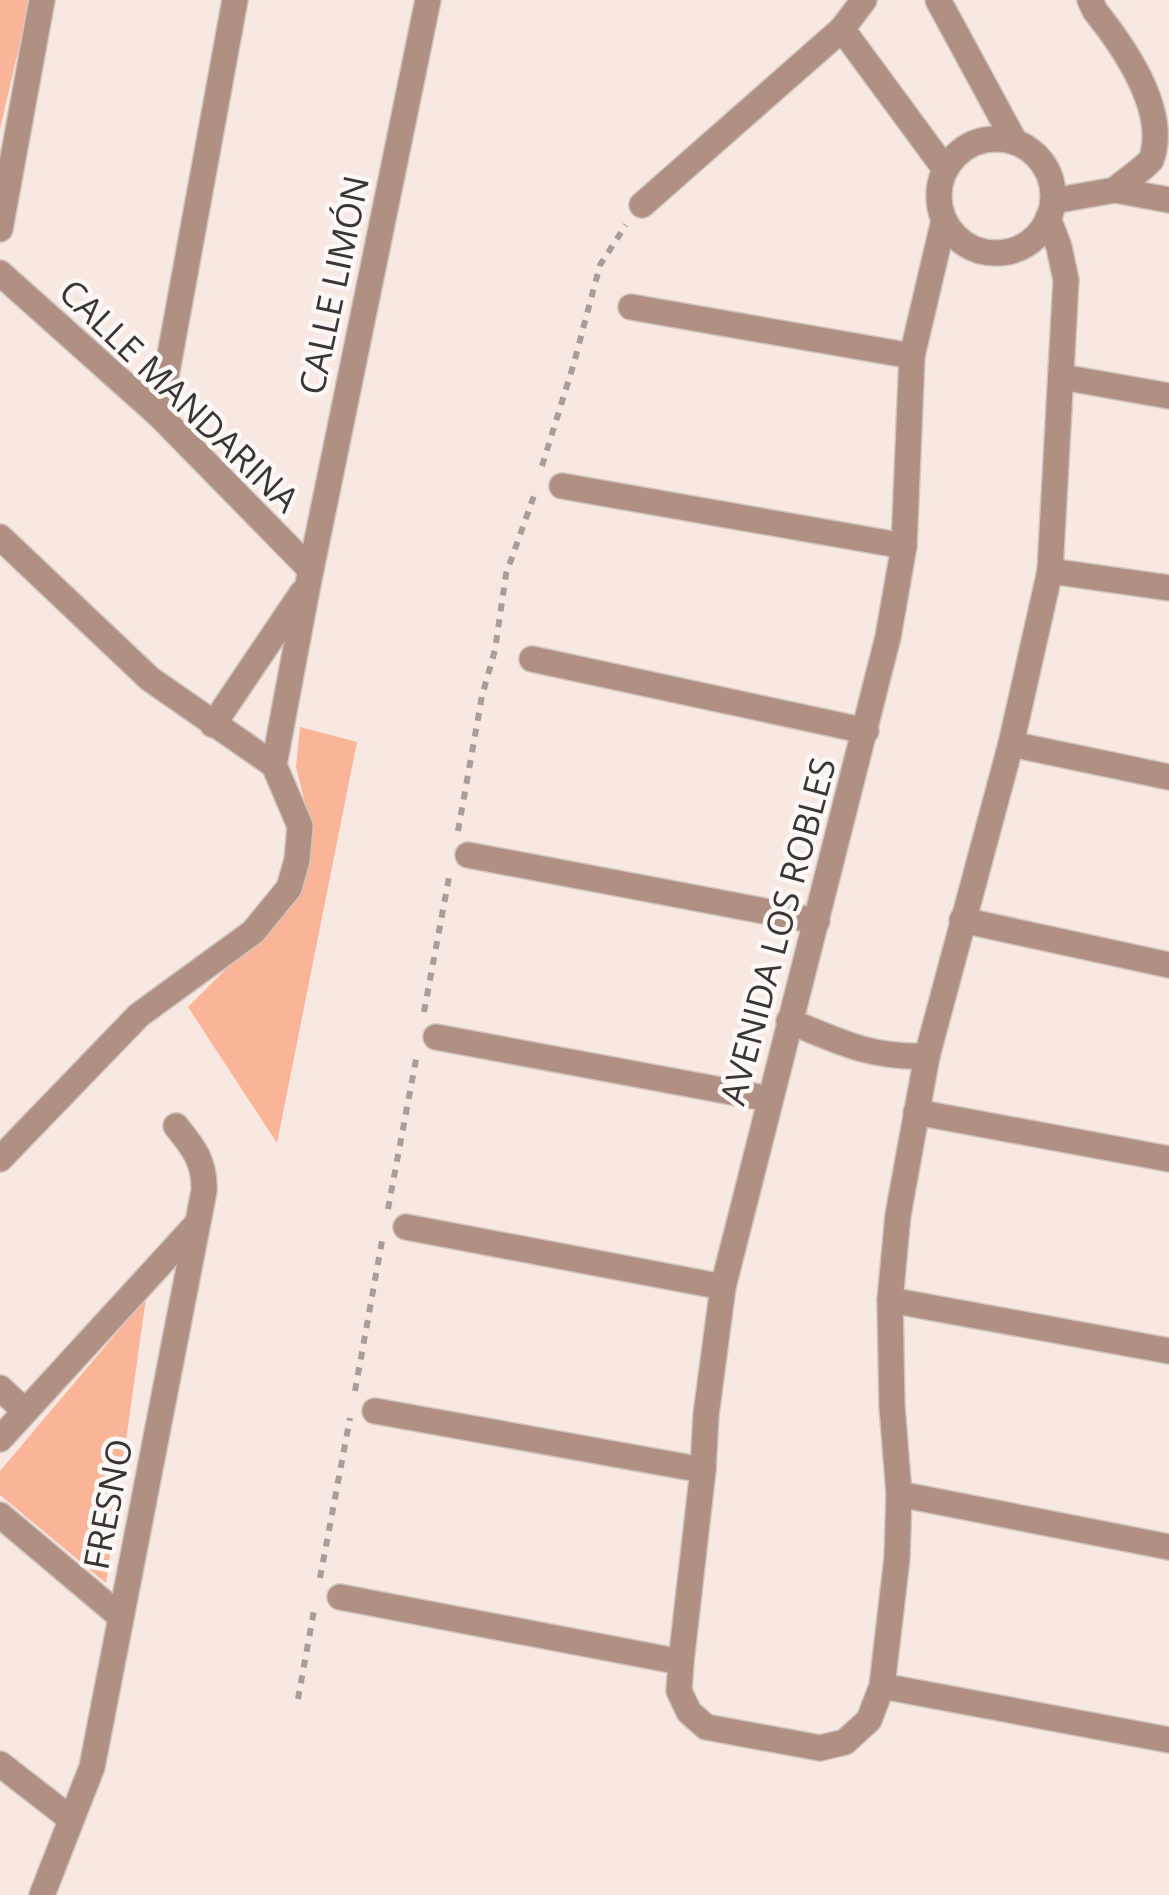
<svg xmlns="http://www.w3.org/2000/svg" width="1169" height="1895" font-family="'Open Sans',sans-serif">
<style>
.green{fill:#fab599}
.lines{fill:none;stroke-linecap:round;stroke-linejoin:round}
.minor-casing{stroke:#d1c4bf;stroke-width:28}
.path{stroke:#a89d98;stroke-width:6;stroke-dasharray:8 8;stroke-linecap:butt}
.minor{stroke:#b09083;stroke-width:25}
.labels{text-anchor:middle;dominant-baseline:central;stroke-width:9;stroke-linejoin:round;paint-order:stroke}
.street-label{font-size:35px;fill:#3b3533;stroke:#fdf7f5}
</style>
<rect width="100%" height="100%" fill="#f7e8e2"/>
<!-- green -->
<g class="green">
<polygon points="0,0 30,0 0,129"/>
<polygon points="300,727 357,742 277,1143 188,1007 285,910 312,831 296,767"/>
<polygon points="146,1298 106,1583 0,1495 0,1471"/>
</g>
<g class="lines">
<defs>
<g id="minor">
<polyline points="938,0 1015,142"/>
<path d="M1090,0L1095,11C1124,47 1169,112 1151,160C1141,171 1126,180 1115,190"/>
<polyline points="842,29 945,169"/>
<circle cx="996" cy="196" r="57"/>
<polyline points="1053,201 1115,190 1169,200"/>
<polyline points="642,205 842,29 864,0"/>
<polyline points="944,220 912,356 904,546 888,637 723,1287 706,1415 703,1470 681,1662 679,1691 689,1712 706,1727 820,1748 845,1742 869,1720 882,1686 897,1558 899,1494 892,1406 890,1300 898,1215 927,1056 1011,744 1050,571 1066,280 1059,247 1048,218"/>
<polyline points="0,229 42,0"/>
<polyline points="0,273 159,415 311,570"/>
<polyline points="631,307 912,356"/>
<polyline points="1062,377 1169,396"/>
<polyline points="159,415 235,0"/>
<polyline points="562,486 904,546"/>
<polyline points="0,537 150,679 274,765 300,826 297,860 289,888 253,932 139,1015 0,1159"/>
<polyline points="1050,571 1169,588"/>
<polyline points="532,659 866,731"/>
<polyline points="213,725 302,593"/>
<polyline points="1011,744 1169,777"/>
<polyline points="274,765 308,584 428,0"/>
<polyline points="468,855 817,921"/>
<polyline points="962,920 1169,965"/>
<path d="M789,1021C840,1042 870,1058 927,1056"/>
<polyline points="436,1037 769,1099"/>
<polyline points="916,1112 1169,1159"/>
<polyline points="406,1227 723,1287"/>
<polyline points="890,1300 1169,1351"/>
<polyline points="0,1388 25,1411"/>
<polyline points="375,1411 703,1470"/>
<polyline points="0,1439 196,1225"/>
<polyline points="899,1494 1169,1547"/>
<polyline points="0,1515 121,1617"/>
<polyline points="340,1597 681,1662"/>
<polyline points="882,1686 1169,1740"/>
<polyline points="0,1764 71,1819"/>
<path d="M42,1895L92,1767L204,1191C205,1162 194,1148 176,1126"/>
</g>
</defs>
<!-- minor casing -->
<use href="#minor" class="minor-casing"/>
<!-- path -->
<g class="path">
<polyline points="542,466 574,363 600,265 626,225"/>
<polyline points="458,831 482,696 495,650 506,574 535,493"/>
<polyline points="424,1012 450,872"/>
<polyline points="388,1209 417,1054"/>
<polyline points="355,1391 382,1241"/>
<polyline points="320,1578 350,1418"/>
<polyline points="298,1699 315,1605"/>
</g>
<!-- minor -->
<use href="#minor" class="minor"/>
</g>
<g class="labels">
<!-- street labels -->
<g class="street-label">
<text transform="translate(333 285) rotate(-78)">CALLE LIMÓN</text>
<text transform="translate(180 395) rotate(44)">CALLE MANDARINA</text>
<text transform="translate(777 931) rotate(-75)">AVENIDA LOS ROBLES</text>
<text transform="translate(107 1504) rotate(-79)">FRESNO</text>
</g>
</g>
</svg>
